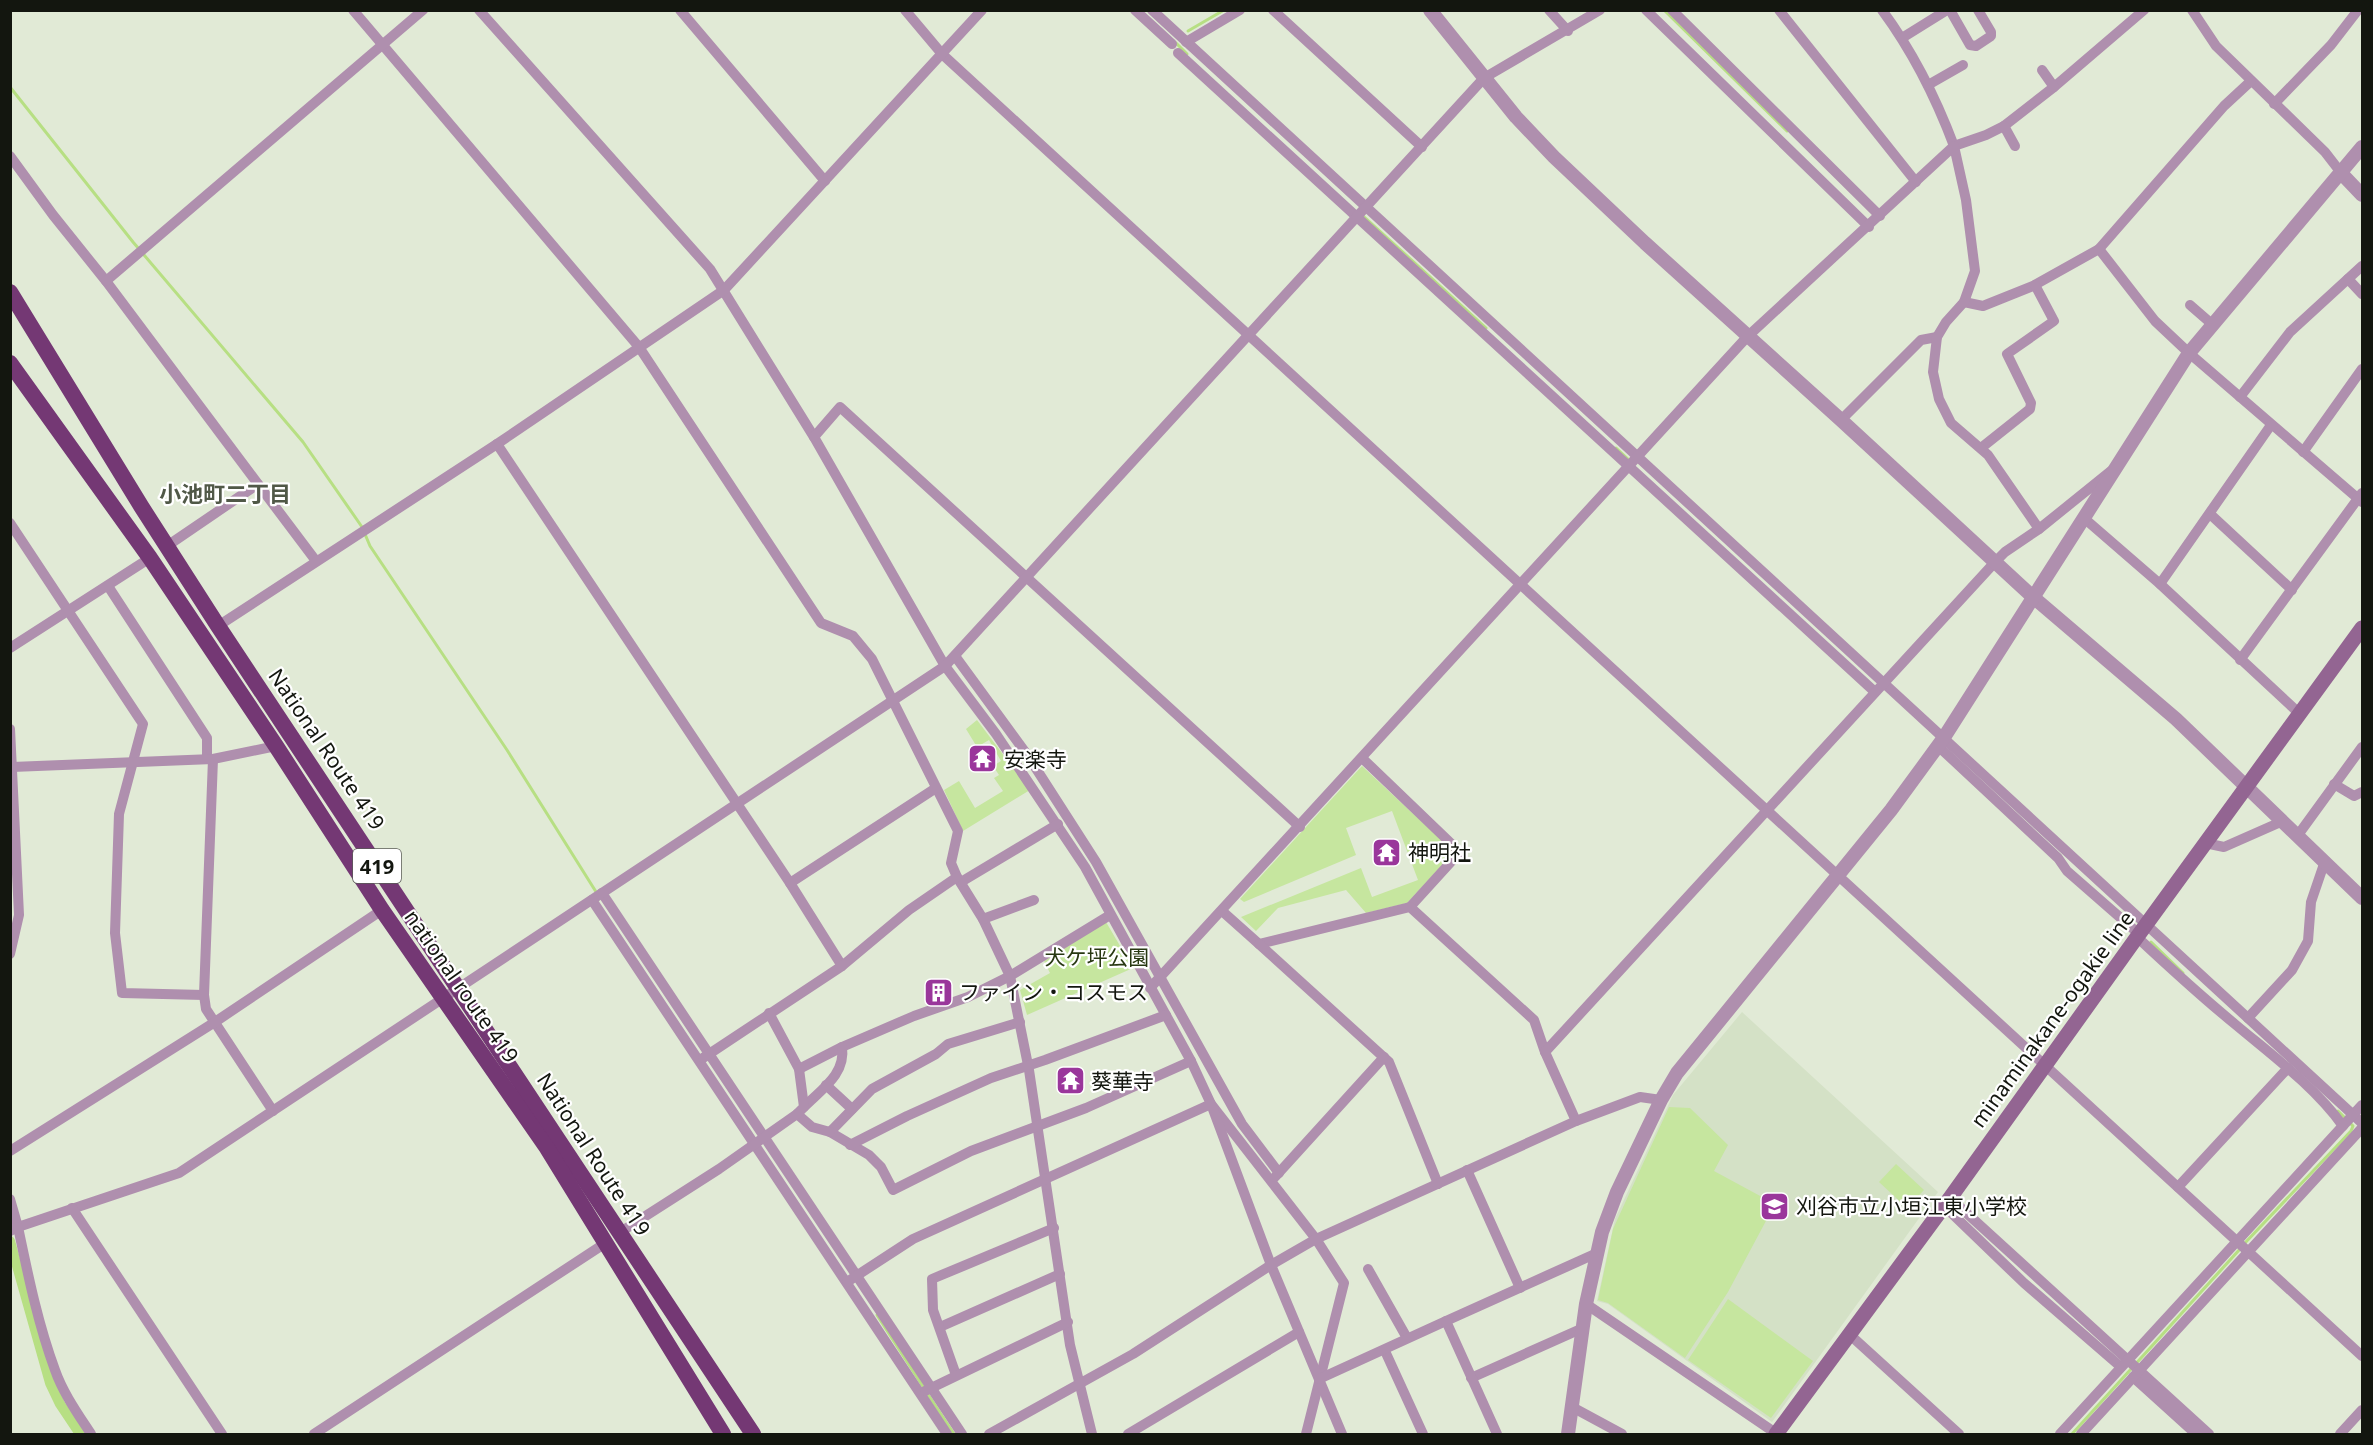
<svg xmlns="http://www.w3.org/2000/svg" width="2373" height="1445" font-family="'Noto Sans','Noto Sans JP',sans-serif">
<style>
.built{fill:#d4e1c6}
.green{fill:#c6e69f}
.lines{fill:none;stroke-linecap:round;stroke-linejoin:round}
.stream{stroke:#b7df83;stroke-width:3}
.canal{stroke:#b7df83;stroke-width:10}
.minor{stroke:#af8fae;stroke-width:10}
.tertiary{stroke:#af8fae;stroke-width:14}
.secondary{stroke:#936592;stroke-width:15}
.trunk{stroke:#743874;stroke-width:16}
.labels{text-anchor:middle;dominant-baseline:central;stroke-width:4.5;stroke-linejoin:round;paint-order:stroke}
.shield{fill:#fff;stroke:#5a5c57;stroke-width:1.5}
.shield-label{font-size:20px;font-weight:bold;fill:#13160f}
.street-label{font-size:21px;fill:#13160f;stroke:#fff}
.poi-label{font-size:21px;fill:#13160f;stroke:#fff;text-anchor:start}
.park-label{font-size:21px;fill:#283812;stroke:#fff}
.neighbourhood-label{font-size:22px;font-weight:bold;fill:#505847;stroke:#fff}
</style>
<rect width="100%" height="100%" fill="#e1ead6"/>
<!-- built -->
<polygon class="built" points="1742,1012 1938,1192 1772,1422 1608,1304 1597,1301 1615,1219 1673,1095"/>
<!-- green -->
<g class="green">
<polygon points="977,720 1030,790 963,831 944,790 959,781 975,808 1003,791 994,778 999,775 993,766 1001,761 989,740 977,747 966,729"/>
<polygon points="1362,766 1454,852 1407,903 1366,913 1346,890 1278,908 1256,931 1241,917 1361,868 1372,897 1418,880 1392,811 1346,828 1356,855 1244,902 1240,899"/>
<polygon points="1106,922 1133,968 1027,1015 1020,990 1050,973 1044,961"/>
<polygon points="1669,1107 1690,1108 1728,1145 1714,1171 1775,1204 1728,1292 1685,1358 1608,1303 1598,1300 1613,1229"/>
<polygon points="1896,1164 1924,1190 1907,1208 1879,1182"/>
<polygon points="1728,1299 1813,1361 1771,1418 1688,1360"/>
</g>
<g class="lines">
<!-- stream -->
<g class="stream">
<polyline points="1664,10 1787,131"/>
<polyline points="1188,31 1224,10"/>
<polyline points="1176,43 1187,54"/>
<polyline points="10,87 133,242 303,442 362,527 370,546 507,750 598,895"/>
<polyline points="1362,215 1486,328"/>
<polyline points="1616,448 1629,460"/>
<polyline points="2151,942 2183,973"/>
<polyline points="2244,1244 2351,1131 2353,1126 2338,1111"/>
<polyline points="877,1315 924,1388"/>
<polyline points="927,1393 954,1434"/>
<polyline points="2072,1434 2240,1249"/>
</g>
<!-- canal -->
<polyline class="canal" points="10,1241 50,1383 60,1404 80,1434"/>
<!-- minor -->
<g class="minor">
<polyline points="353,10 639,347 821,623 853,636 872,659 958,831 951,863 957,877 983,919 1010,976 1029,1070 1070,1345 1092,1434"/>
<polyline points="479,10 710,269 814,437 945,666 996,734 1085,867 1191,1061 1211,1104 1316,1239 1344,1283 1306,1434"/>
<polyline points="680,10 825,181"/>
<polyline points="905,10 942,54 2362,1356"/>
<polyline points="1135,10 1172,44"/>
<polyline points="1152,10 2362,1123"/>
<polyline points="1273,10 1422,147"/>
<polyline points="1549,10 1568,31"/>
<polyline points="1646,10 1869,227"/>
<polyline points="1672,10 1880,216"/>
<polyline points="1779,10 1916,182"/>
<path d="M1882,10C1913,52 1936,98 1954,146L1986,135L2004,126L2054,87L2144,10"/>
<polyline points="1950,10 1970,45 1976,46 1991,36 1991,32 1978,10"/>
<polyline points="2192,10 2216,46 2325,152 2342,174"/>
<polyline points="1902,38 1947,10"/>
<polyline points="1186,42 1240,10"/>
<polyline points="1178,53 1875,692"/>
<polyline points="2042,70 2054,87"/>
<polyline points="1928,85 1963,65"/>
<polyline points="2274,104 2331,45 2358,10"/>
<polyline points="2004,126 2015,146"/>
<polyline points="10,156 53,215 106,281 258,484 167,546"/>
<polyline points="2099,249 2155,321 2189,353 2362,502"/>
<polyline points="2348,279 2362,294"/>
<polyline points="106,281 423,10"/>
<polyline points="1964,302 1983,306 2033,286 2099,249 2224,106 2251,81"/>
<polyline points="2190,305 2213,325"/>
<polyline points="2240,397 2290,332 2362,266"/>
<polyline points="1841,420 1921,340 1937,337"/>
<polyline points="814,437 840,407 1300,827"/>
<polyline points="497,444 790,883 842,966"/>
<polyline points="1981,448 2030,409 2031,403 2007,354 2054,321 2035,285"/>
<polyline points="2303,452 2362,369"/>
<polyline points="258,484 316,561"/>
<polyline points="2210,514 2292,590"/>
<polyline points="2085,519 2160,584 2301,715"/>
<polyline points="10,523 143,724 119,814 115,933 122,993 204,995"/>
<polyline points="2039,529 2111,471"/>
<polyline points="2160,584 2271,425"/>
<polyline points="108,586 207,738 207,759"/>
<polyline points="218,626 497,444 724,290 982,10"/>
<polyline points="10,648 150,558"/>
<polyline points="955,656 1028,756 1096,862 1242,1124 1279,1173"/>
<polyline points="2240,660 2362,493"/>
<polyline points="10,729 19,915 10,954"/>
<polyline points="1938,746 2058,858 2067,871 2139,934"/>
<polyline points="1362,758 1460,852 1410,907"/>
<polyline points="213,759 204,995 206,1009 273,1111"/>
<polyline points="12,767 213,759 276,746"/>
<polyline points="2334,784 2354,796 2362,792"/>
<polyline points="2298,835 2362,747"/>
<polyline points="2205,843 2224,847 2283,821"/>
<polyline points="961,882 1058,824"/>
<polyline points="790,883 936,788"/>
<polyline points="602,893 962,1434"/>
<polyline points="592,900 947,1434"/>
<polyline points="1222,911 1259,944 1410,907 1534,1020 1545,1052"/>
<polyline points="983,919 1034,900"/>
<path d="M2137,937C2169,967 2202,997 2236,1025C2273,1056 2315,1087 2343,1126"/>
<polyline points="1259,944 1389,1062 1438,1184"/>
<polyline points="1150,988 1747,337 1954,146 1966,200 1975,271 1964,302 1946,322 1937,337 1933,372 1939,399 1951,423 1988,455 2039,529 2005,552 1996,561 1545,1052 1576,1121"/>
<polyline points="769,1013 799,1069 842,1047 914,1016 968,997 1010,976 1110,915"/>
<polyline points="2248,1018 2292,970 2308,941 2311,902 2325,861"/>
<polyline points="1020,1022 948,1044 936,1054 872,1089 830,1132 869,1155 881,1167 893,1190 971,1151 1086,1108 1191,1061"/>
<polyline points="703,1058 842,966 909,910 957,877"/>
<polyline points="826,1085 852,1109"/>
<path d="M804,1107C822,1089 846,1074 842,1047"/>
<polyline points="797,1114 812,1127 830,1132"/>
<polyline points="850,1145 907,1116 991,1078 1045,1060 1166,1015"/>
<polyline points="10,1151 215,1022 382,910"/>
<polyline points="1467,1170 1520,1288"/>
<polyline points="1275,1177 1384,1057"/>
<polyline points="2178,1187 2288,1068"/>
<polyline points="1950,1198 2209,1434"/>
<polyline points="10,1199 18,1227 179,1173 945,666 1484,78 1600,10"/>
<polyline points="1944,1206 2024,1283 2121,1367"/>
<polyline points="72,1208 222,1434"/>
<path d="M10,1231L18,1227C28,1275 38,1324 55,1370C63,1393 78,1414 91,1434"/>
<polyline points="619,1233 719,1169 797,1114 804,1107 799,1069"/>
<polyline points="1368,1269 1407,1338"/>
<polyline points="847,1282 913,1239 1211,1104 1271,1265 1342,1434"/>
<polyline points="1586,1304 1777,1434"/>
<polyline points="940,1327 1060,1274"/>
<polyline points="1849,1334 1959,1434"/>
<polyline points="1385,1351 1423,1434"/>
<polyline points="956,1375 933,1310 932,1279 1054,1228"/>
<polyline points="2133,1377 2196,1434"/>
<polyline points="1471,1378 1583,1328"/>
<polyline points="1319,1379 1446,1321"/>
<polyline points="925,1391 1068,1322"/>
<polyline points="1572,1407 1622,1434"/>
<polyline points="314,1434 604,1244"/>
<polyline points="989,1434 1133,1354 1271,1265 1316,1239 1576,1121 1640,1097 1661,1100"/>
<polyline points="1128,1434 1299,1332"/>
<polyline points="1497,1434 1446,1321 1597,1253"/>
<polyline points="2060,1434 2362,1105"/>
<polyline points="2081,1434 2362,1128"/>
<polyline points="2340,1434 2362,1410"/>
</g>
<!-- tertiary -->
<g class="tertiary">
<polyline points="1430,10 1516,117 1554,157 1645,243 1841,420 2033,597 2176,719 2362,898"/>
<polyline points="2342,174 2362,195"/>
<polyline points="1568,1434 1586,1304 1602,1232 1617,1192 1661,1100 1677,1073 1891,810 1943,739 2189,353 2362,147"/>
</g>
<!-- secondary -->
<polyline class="secondary" points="1776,1434 1950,1198 2137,937 2362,628"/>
<!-- trunk -->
<g class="trunk">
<polyline points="10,292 141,506 218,626 753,1434"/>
<polyline points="10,363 150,558 276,746 382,910 547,1148 723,1434"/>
</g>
</g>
<!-- icons -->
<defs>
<symbol id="temple-square" viewBox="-11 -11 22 22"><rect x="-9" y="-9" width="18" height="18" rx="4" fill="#9a369b" stroke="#fff"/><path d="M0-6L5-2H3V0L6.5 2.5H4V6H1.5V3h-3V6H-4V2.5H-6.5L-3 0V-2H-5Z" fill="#fff"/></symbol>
<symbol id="building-square" viewBox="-11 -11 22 22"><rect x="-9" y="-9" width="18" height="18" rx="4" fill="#9a369b" stroke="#fff"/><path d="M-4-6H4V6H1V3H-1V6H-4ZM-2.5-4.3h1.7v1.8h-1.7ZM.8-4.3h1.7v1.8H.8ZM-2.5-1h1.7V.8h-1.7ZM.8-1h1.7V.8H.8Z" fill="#fff"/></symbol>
<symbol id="school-square" viewBox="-11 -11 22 22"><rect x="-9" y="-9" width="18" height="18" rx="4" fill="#9a369b" stroke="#fff"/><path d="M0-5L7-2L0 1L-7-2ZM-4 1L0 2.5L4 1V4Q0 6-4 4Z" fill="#fff"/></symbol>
</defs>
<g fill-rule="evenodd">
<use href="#temple-square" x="966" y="742" width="33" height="33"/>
<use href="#temple-square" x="1370" y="836" width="33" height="33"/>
<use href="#building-square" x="922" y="976" width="33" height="33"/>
<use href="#temple-square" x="1054" y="1064" width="33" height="33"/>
<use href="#school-square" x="1758" y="1190" width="33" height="33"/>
</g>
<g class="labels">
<!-- shield labels -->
<rect class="shield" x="353" y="849" width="48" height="34" rx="4.5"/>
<g class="shield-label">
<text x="377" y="866">419</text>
</g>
<!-- street labels -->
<g class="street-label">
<text transform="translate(327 749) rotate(56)">National Route 419</text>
<text transform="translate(462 986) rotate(55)">national route 419</text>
<text transform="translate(2052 1019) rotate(-54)">minaminakane-ogakie line</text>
<text transform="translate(594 1154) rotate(57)">National Route 419</text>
</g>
<!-- poi labels -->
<g class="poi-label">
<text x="1004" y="759">安楽寺</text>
<text x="1408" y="852">神明社</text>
<text x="959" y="992">ファイン・コスモス</text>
<text x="1091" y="1081">葵華寺</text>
<text x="1796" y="1206">刈谷市立小垣江東小学校</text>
</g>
<!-- park labels -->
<g class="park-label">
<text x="1097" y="957">犬ケ坪公園</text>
</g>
<!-- neighbourhood labels -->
<g class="neighbourhood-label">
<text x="225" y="493">小池町二丁目</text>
</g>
</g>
<!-- border -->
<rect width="2373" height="1445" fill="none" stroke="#13160f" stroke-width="24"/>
</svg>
